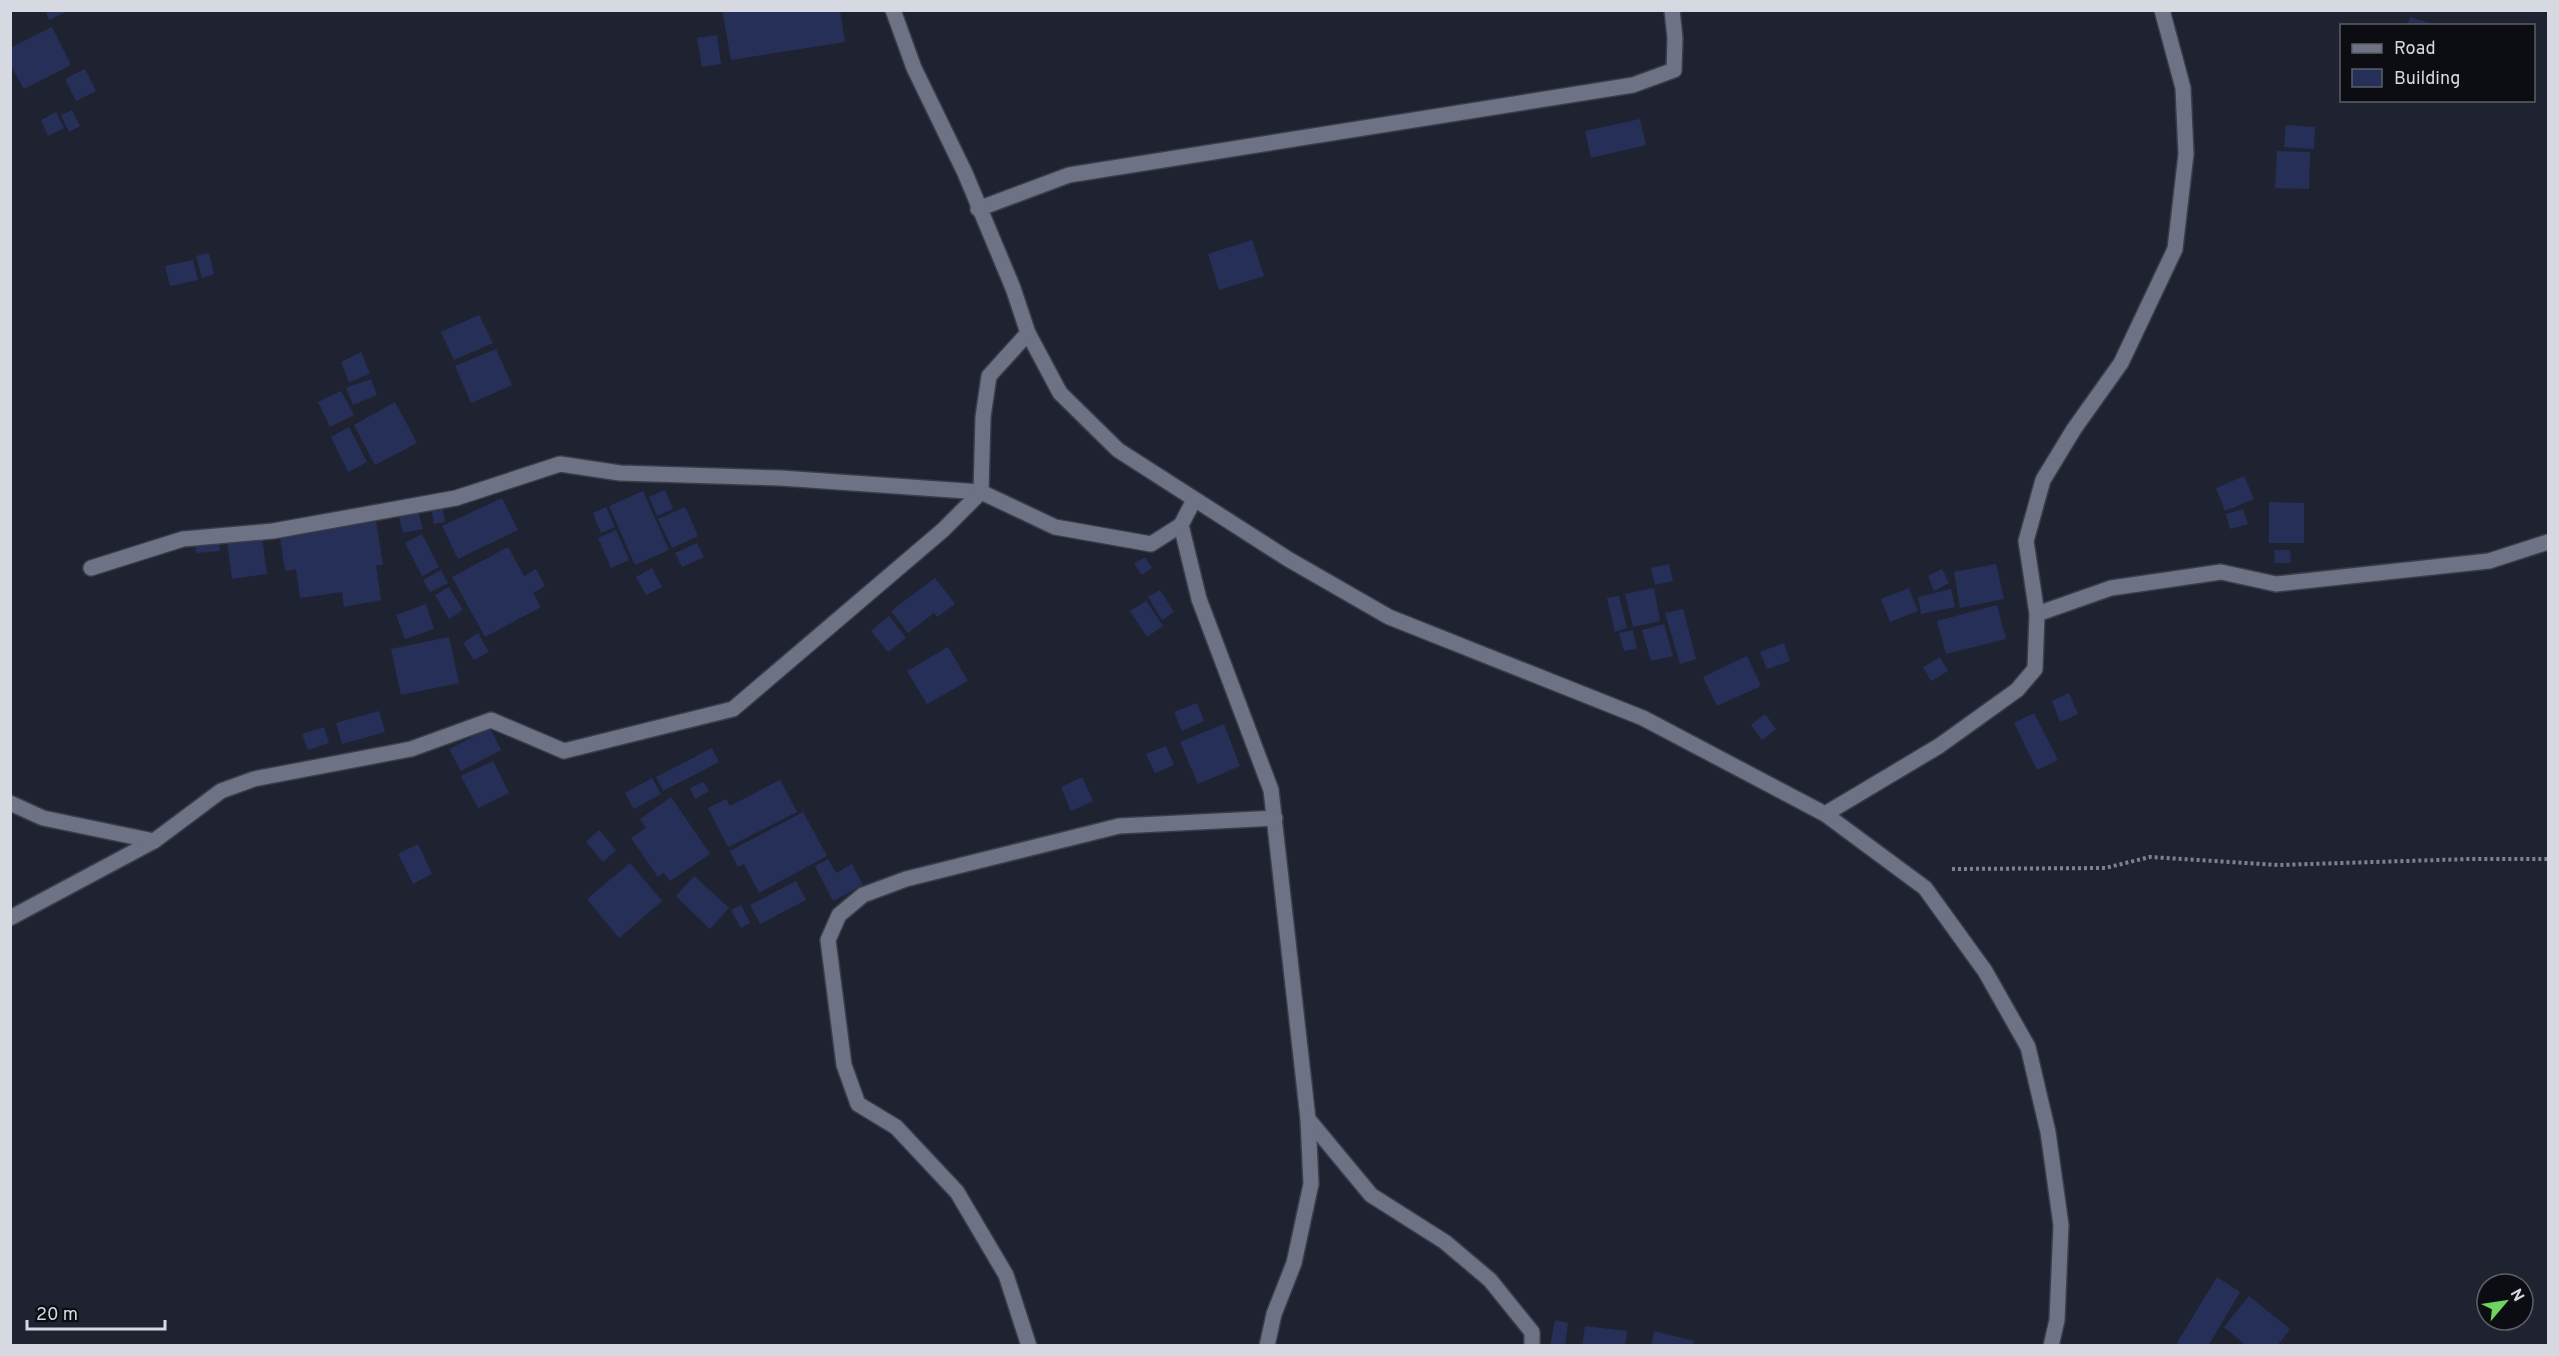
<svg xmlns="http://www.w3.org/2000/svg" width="2559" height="1356" font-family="Overpass,sans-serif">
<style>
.building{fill:#262f58}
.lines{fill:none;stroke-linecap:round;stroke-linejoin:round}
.service-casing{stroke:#3a3d49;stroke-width:18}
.minor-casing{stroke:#3a3d49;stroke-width:18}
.path{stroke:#7e828d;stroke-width:4;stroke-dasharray:3 3;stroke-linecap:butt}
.service{stroke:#6d7284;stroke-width:15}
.minor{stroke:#6d7284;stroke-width:15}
</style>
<rect width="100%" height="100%" fill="#1f2331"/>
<!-- building -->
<g class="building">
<polygon points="45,10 70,10 49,20"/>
<polygon points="722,10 840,10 845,42 731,60"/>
<polygon points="2410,17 2436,25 2436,26 2407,26"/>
<polygon points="52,27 71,65 24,89 10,64 10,48"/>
<polygon points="717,35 721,64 702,67 697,38"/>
<polygon points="85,69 96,91 76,101 65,79"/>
<polygon points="72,110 80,126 69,132 61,115"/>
<polygon points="56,112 64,128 48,136 41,120"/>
<polygon points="1640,119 1646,145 1591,158 1585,131"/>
<polygon points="2286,125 2315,127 2314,149 2284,147"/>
<polygon points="2277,151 2310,152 2309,189 2275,188"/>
<polygon points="1252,240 1264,276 1219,290 1208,254"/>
<polygon points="209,253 214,274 202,278 196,256"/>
<polygon points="193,260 198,280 170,286 165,266"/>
<polygon points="479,315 493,343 454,360 441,332"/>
<polygon points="496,349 512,385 471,403 455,366"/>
<polygon points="361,352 370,374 349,382 341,362"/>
<polygon points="371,379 377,395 353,405 346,388"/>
<polygon points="341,391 354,415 330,427 318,402"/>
<polygon points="395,402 417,443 375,465 354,425"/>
<polygon points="349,427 367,462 348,472 331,437"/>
<polygon points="2244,476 2254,499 2225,511 2216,488"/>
<polygon points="665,490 673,509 657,516 649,497"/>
<polygon points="643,491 669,550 635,565 609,506"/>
<polygon points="502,498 518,530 458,559 442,526"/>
<polygon points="2269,502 2304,503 2304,543 2269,543"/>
<polygon points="442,505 445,522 434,524 431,507"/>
<polygon points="606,507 615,527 601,533 593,513"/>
<polygon points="685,507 698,536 672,548 658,519"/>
<polygon points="417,508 423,529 403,533 398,513"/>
<polygon points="2243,509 2248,524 2230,529 2226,514"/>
<polygon points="376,521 383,565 376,565 381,600 344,607 342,592 300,598 296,569 285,571 280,537"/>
<polygon points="616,530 629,560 611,568 598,538"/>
<polygon points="422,534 439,567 422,576 405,543"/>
<polygon points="262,537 267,574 232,579 227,541"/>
<polygon points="219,540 220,551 196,553 195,542"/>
<polygon points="697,543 704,557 682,567 675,553"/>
<polygon points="508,547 524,576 536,569 545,586 533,593 541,607 485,637 452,577"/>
<polygon points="2274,550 2290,550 2291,563 2275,563"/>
<polygon points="1145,557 1152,568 1142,575 1134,564"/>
<polygon points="1669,564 1673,581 1655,585 1651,568"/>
<polygon points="1996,564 2004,599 1960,608 1954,572"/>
<polygon points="652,568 662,587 646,595 636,577"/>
<polygon points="1942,569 1949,583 1934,591 1928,576"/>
<polygon points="441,570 448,583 430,592 423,580"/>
<polygon points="935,578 955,604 937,617 934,613 908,633 891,611"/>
<polygon points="449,587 463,610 449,619 435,595"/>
<polygon points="1654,588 1660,621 1633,627 1625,594"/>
<polygon points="1909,588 1918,611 1890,622 1881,599"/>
<polygon points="1951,589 1955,607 1921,614 1918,597"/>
<polygon points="1160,590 1174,612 1162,620 1148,597"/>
<polygon points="1619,596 1627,628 1615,632 1607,598"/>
<polygon points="1146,601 1163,626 1147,637 1130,611"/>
<polygon points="426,604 434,629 405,639 396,615"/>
<polygon points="1997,605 2006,639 1946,654 1937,621"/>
<polygon points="1683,609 1696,659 1680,664 1665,613"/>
<polygon points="889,616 906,638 888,652 871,631"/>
<polygon points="1664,624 1673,656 1651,661 1642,630"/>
<polygon points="1633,630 1637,649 1624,651 1619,633"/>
<polygon points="478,633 489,652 474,660 463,643"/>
<polygon points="449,637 459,683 401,695 391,649"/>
<polygon points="1784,643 1790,661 1767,669 1760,652"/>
<polygon points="948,647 968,681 927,704 907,671"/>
<polygon points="1747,656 1761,686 1717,706 1703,677"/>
<polygon points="1940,657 1948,671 1931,681 1923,667"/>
<polygon points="2069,693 2078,714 2060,722 2052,701"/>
<polygon points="1197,703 1204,721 1182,731 1174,712"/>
<polygon points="379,711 385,732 342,744 336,723"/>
<polygon points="2034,713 2058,760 2037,770 2014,723"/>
<polygon points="1765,714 1776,729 1762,740 1751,725"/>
<polygon points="1224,724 1240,766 1198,784 1180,742"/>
<polygon points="324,727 329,743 308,750 302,734"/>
<polygon points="490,728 501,750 461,771 449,749"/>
<polygon points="1166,746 1174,765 1155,773 1146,754"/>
<polygon points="712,748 719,762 663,791 656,777"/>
<polygon points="493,761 509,793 478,808 461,776"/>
<polygon points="1082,777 1093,801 1071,811 1061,787"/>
<polygon points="652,778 661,794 634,809 625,793"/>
<polygon points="780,780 797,812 728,847 708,808 726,799 730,806"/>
<polygon points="703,782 709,791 695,799 690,788"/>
<polygon points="671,797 710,854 670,881 664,873 658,877 631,838 646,828 640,819"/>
<polygon points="803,812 827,856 759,893 744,864 738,867 730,851"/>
<polygon points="599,830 616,850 603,862 586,842"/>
<polygon points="418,844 432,874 413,884 398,854"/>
<polygon points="828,859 836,873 852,864 863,885 833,901 815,866"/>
<polygon points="630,863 662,901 619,938 587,899"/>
<polygon points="694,876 729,908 710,929 676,896"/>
<polygon points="796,881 806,900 760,924 750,905"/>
<polygon points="741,905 750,923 741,928 731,910"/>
<polygon points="2217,1277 2240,1292 2208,1346 2180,1346 2177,1343"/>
<polygon points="2249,1296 2290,1329 2277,1346 2247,1346 2224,1327"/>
<polygon points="1555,1320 1568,1323 1565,1346 1550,1346"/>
<polygon points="1585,1326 1627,1331 1625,1346 1582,1346"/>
<polygon points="1654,1331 1694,1341 1693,1346 1651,1346"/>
</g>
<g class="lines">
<defs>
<polyline id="service" points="978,209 1069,175 1633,85 1674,70 1675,38 1672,10"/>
<g id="minor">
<polyline points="893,10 914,68 965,173 1013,288 1028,333 1060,393 1118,450 1288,559 1389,617 1643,718 1825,814 1925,888 1985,971 2028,1047 2048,1132 2061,1225 2057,1320 2051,1346"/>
<polyline points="1194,500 1181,525 1199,599 1271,790 1308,1119 1371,1195 1445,1242 1490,1280 1532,1332 1532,1346"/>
<polyline points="91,568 183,539 273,531 456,498 560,464 620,473 781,478 981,492 1055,527 1151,544 1181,525"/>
<polyline points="2037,614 2111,588 2221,572 2276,584 2489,561 2548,542"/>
<polyline points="10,803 43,818 154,841"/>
<polyline points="1825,814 1939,746 2017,690 2035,669 2037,614 2026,541 2043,480 2074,429 2121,363 2175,249 2186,154 2183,88 2162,10"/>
<polyline points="10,918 154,841 221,791 254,779 411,749 491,720 564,751 733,709 943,530 981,492 983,417 989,376 1028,333"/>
<polyline points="1029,1346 1006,1275 957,1192 896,1127 858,1104 844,1065 828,940 839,915 863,895 906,879 1119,826 1275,818"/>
<polyline points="1267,1346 1274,1314 1294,1263 1311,1184 1308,1119"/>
</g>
</defs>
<!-- service casing -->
<use href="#service" class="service-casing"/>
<!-- minor casing -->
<use href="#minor" class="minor-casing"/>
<!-- path -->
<polyline class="path" points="1952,869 2105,868 2150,857 2278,865 2470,859 2548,859"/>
<!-- service -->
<use href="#service" class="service"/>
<!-- minor -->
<use href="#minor" class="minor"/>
</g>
<!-- border -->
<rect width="2559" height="1356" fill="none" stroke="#d6d9e2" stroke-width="24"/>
<!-- legend -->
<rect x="2340" y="24" width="195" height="78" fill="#0b0d13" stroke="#5c5f66" stroke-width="1.5"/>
<rect x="2352" y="44" width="30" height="9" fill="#6d7284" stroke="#5c5f66" stroke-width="1.5"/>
<text x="2394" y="54" font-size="18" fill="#d6d9e2">Road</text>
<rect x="2352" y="69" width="30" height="18" fill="#262f58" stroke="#5c5f66" stroke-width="1.5"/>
<text x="2394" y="84" font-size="18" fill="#d6d9e2">Building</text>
<!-- north arrow -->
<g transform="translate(2505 1302) rotate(61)"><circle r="28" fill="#0b0d13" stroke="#5c5f66" stroke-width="1.5"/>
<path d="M0-4.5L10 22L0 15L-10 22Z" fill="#6fd360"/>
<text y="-9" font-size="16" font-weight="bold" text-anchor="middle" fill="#d6d9e2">N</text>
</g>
<!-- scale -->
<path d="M27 1320v9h138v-9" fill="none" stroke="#d6d9e2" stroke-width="3"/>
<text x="36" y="1320" font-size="18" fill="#d6d9e2" stroke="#0b0d13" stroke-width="4.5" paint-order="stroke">20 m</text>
</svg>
